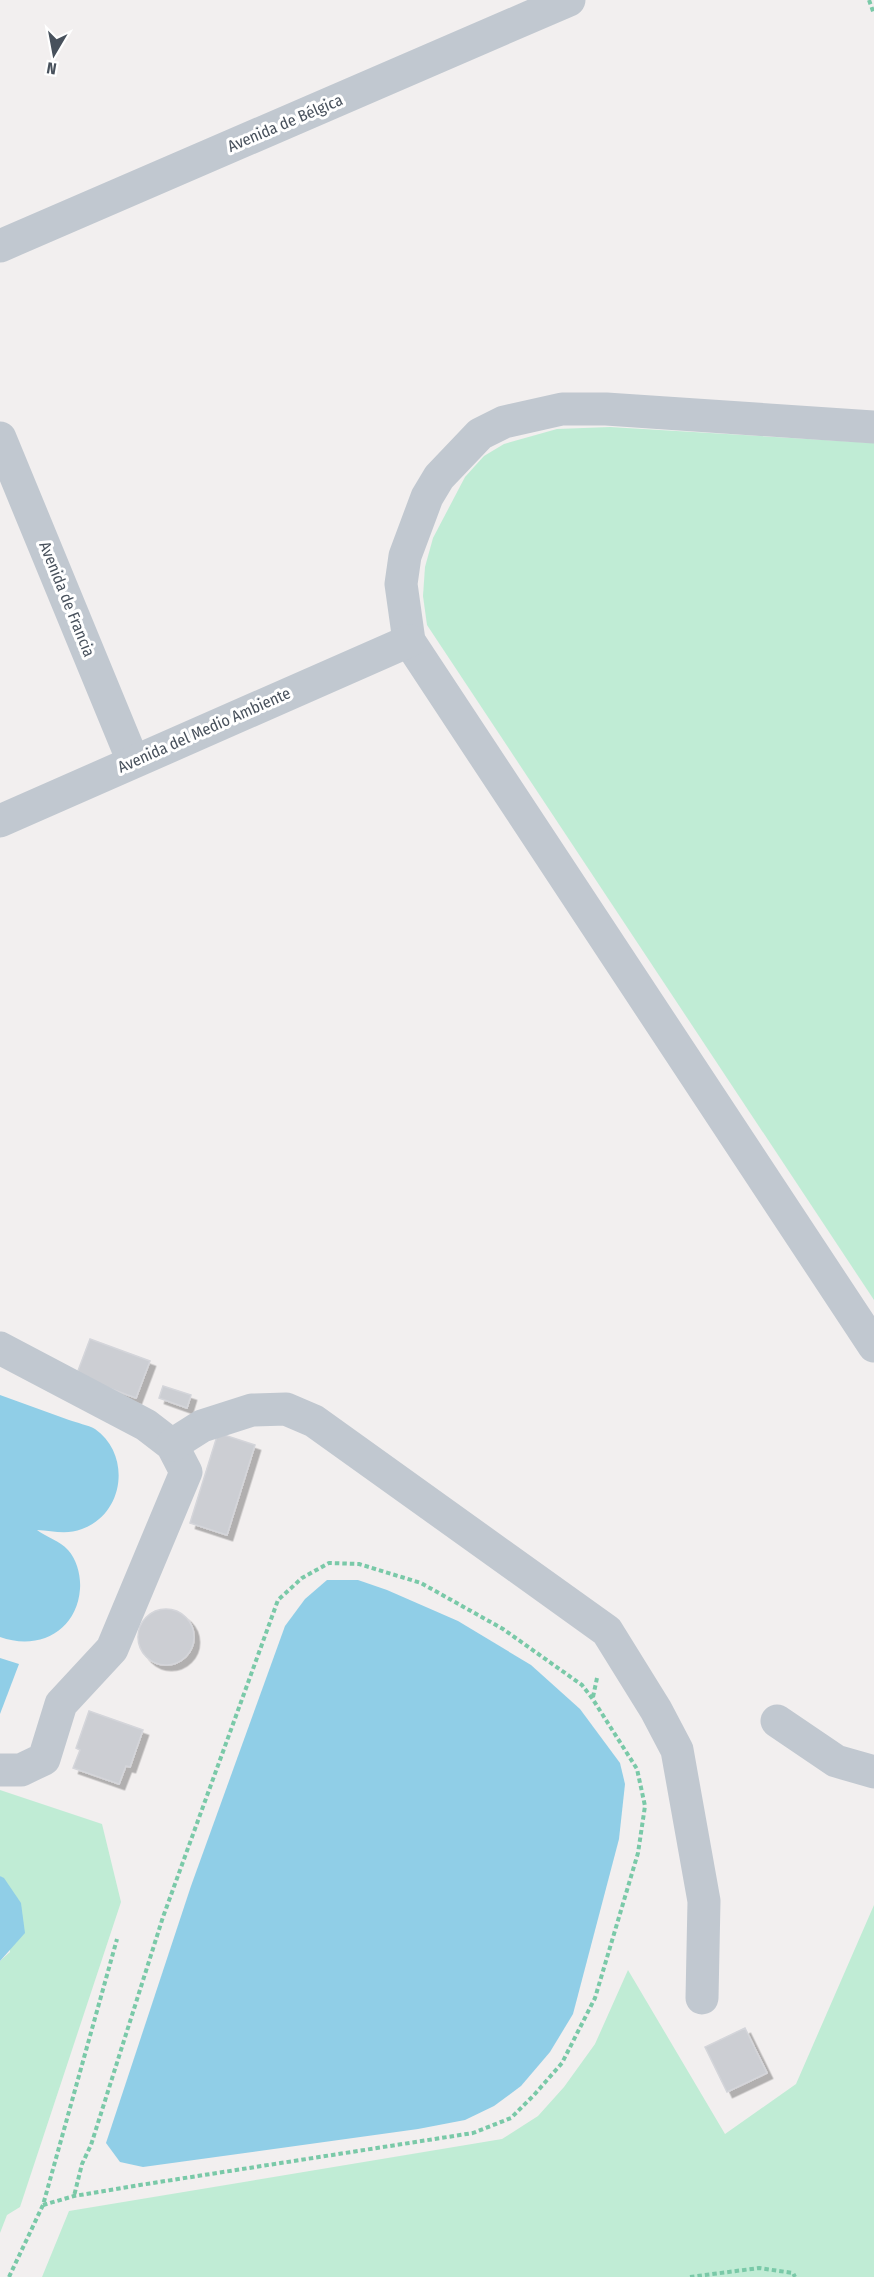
<svg xmlns="http://www.w3.org/2000/svg" width="874" height="2277" font-family="'Fira Sans Condensed',sans-serif">
<style>
.green{fill:#c0ecd5}
.water{fill:#90cee7}
.building{fill:#ccced3;stroke:#d4d5da;stroke-width:1.5;filter:url(#shadow)}
.lines{fill:none;stroke-linecap:round;stroke-linejoin:round}
.path{stroke:#7ac9a8;stroke-width:4;stroke-dasharray:4.5 3;stroke-linecap:butt}
.minor{stroke:#c1c8d0;stroke-width:33}
.labels{text-anchor:middle;dominant-baseline:central;stroke-width:6;stroke-linejoin:round;paint-order:stroke}
.street-label{font-size:16px;fill:#48515c;stroke:#fff}
</style>
<defs>
<filter id="shadow"><feDropShadow dx="5.5" dy="5.5" stdDeviation="0" flood-color="#0004"/></filter>
</defs>
<rect width="100%" height="100%" fill="#f2efef"/>
<!-- green -->
<g class="green">
<polygon points="610,427 874,443 874,1300 427,625 423,596 425,567 433,538 465,477 484,456 504,444 557,429"/>
<polygon points="0,1790 102,1824 121,1902 20,2207 7,2215 0,2233 0,1961 10,1952 4,1879 0,1876"/>
<polygon points="874,1905 874,2277 42,2277 69,2211 502,2139 538,2116 564,2087 595,2044 628,1970 725,2134 796,2084"/>
</g>
<!-- water -->
<g class="water">
<path d="M0,1395C23,1403 46,1412 69,1420C77,1423 88,1425 95,1429C132,1455 124,1514 82,1529C67,1535 53,1531 37,1530C46,1537 60,1541 68,1550C77,1560 81,1576 80,1589C77,1631 39,1651 0,1637Z"/>
<polygon points="327,1580 358,1580 387,1590 458,1621 531,1665 580,1709 620,1763 625,1784 619,1839 573,2014 550,2052 521,2086 494,2106 465,2120 418,2129 143,2167 120,2162 106,2143 191,1886 285,1626 305,1599"/>
<polygon points="0,1658 19,1664 0,1714"/>
<polygon points="0,1876 4,1878 21,1903 25,1933 0,1961"/>
</g>
<!-- building -->
<g class="building">
<polygon points="90,1339 150,1361 136,1398 76,1376"/>
<polygon points="163,1386 191,1395 187,1408 159,1398"/>
<polygon points="218,1433 255,1445 227,1535 190,1523"/>
<circle cx="166" cy="1637" r="28"/>
<polygon points="89,1711 143,1730 130,1767 126,1766 119,1784 73,1768 80,1750 76,1748"/>
<polygon points="745,2028 767,2073 727,2092 705,2047"/>
</g>
<g class="lines">
<!-- path -->
<g class="path">
<polyline points="869,0 874,14"/>
<polyline points="593,1697 597,1678"/>
<polyline points="43,2205 74,2196 140,2185 473,2133 511,2118 534,2095 562,2063 595,1998 638,1853 645,1806 637,1769 592,1698 582,1685 503,1629 421,1583 359,1564 329,1563 302,1578 278,1600 163,1917 91,2145 82,2164 74,2196"/>
<polyline points="9,2277 43,2205 117,1939"/>
<polyline points="690,2277 759,2268 793,2273 795,2277"/>
</g>
<!-- minor -->
<g class="minor">
<polyline points="0,246 569,0"/>
<polyline points="874,427 606,409 562,409 504,422 480,434 439,477 427,497 405,556 401,584 409,641 874,1346"/>
<polyline points="0,438 133,761"/>
<polyline points="0,821 409,641"/>
<polyline points="0,1348 146,1425 172,1445 186,1472 112,1649 61,1704 44,1759 21,1770 0,1770"/>
<polyline points="172,1445 202,1426 252,1410 286,1409 314,1421 607,1631 656,1710 677,1750 704,1901 702,1998"/>
<polyline points="777,1721 836,1761 874,1772"/>
</g>
</g>
<g class="labels">
<!-- street labels -->
<g class="street-label">
<text transform="translate(285 123) rotate(-23)">Avenida de Bélgica</text>
<text transform="translate(67 599) rotate(68)">Avenida de Francia</text>
<text transform="translate(204 730) rotate(-24)">Avenida del Medio Ambiente</text>
</g>
</g>
<!-- north arrow -->
<g transform="translate(54 54) rotate(190)" stroke="#ffffff" stroke-width="4.5" paint-order="stroke">
<path d="M0-4.5L10 22L0 15L-10 22Z" fill="#48515c"/>
<text y="-9" font-size="16" font-weight="bold" text-anchor="middle" fill="#48515c">N</text>
</g>
</svg>
